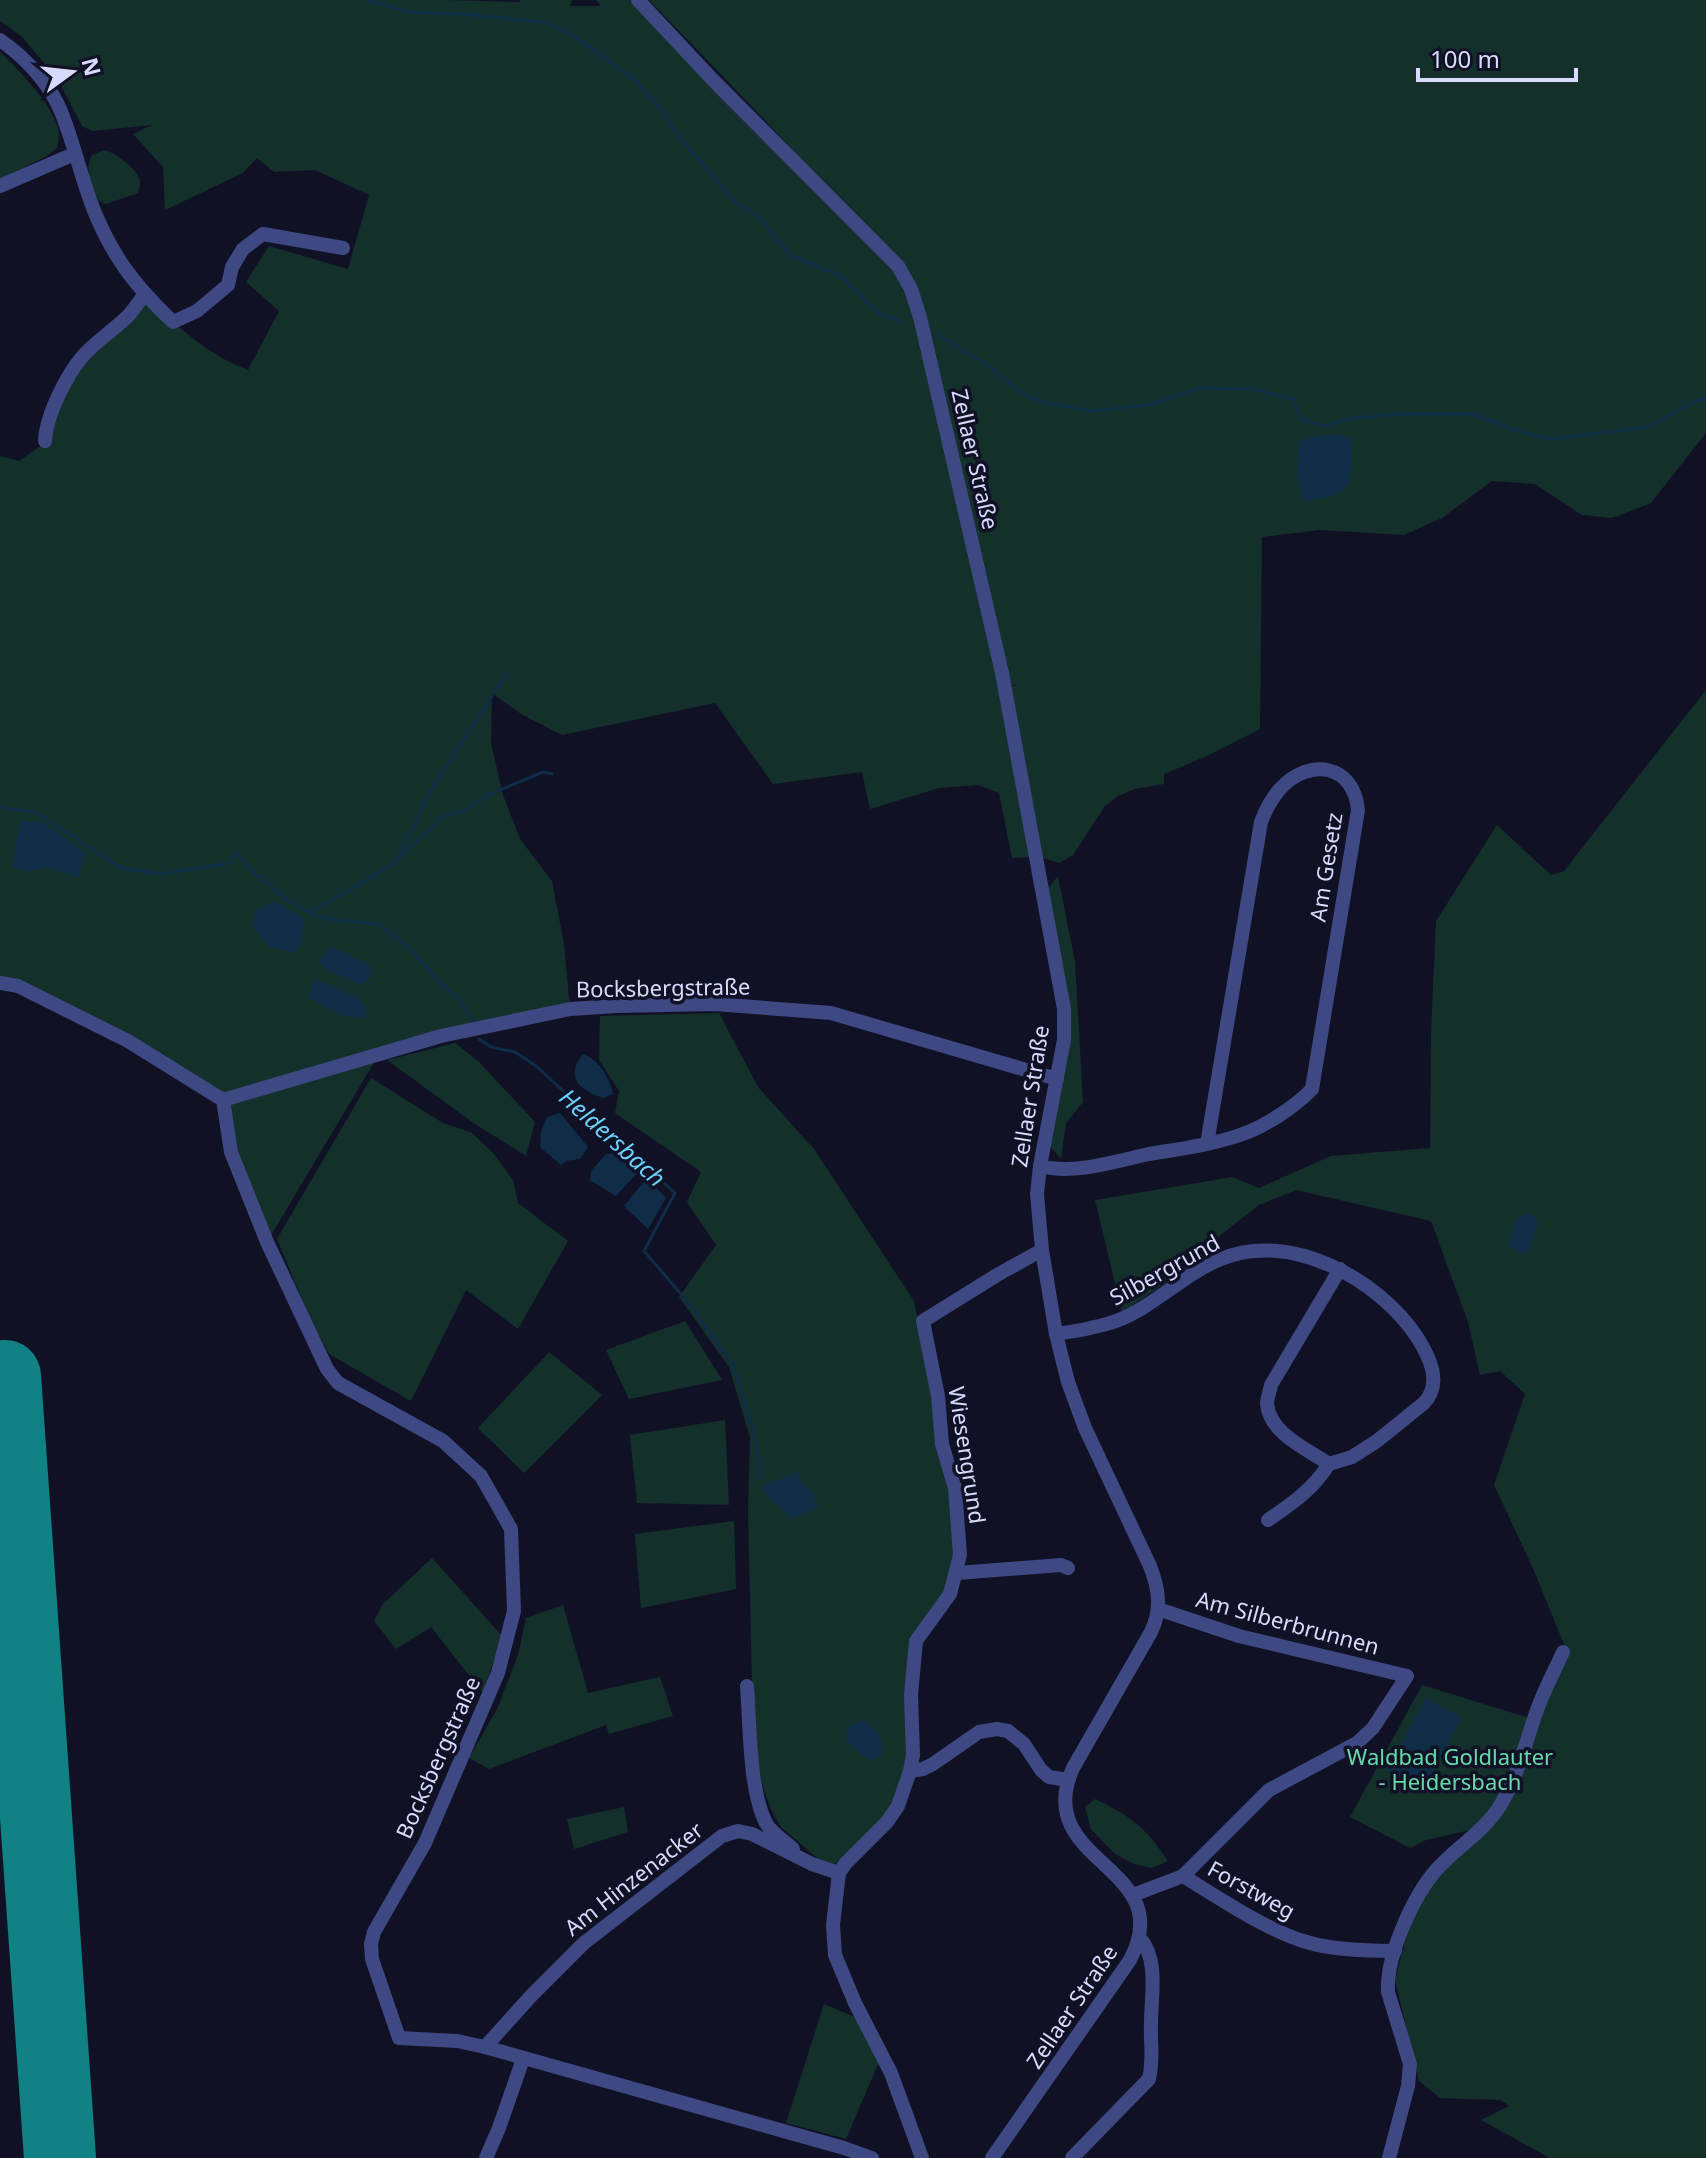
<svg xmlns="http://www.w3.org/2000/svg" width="1706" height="2158" font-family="'Noto Sans',sans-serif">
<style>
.green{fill:#14302a}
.water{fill:#0f2d47}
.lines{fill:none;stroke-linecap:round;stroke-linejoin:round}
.stream{stroke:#0f2d47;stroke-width:3}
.runway{stroke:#108284;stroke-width:72}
.minor{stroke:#3e4883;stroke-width:14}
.labels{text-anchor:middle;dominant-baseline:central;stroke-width:7;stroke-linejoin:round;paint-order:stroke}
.street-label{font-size:22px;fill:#d8dbfd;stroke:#111126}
.park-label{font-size:22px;fill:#67daa9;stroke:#111126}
.water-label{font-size:24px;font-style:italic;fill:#6ccff7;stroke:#111126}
</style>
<rect width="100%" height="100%" fill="#111126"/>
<!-- green -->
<g class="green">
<path d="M0,0H447L519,2L521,0H572L570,6H601L596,0H630L708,83L883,253L906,291L916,319L999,686L1032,857L1012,858L999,793L978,785L939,788L870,809L862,772L773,784L715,703L562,735L521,714L492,693L491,743L503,795L520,839L552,881L564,944L570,1009L379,1054L267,1242L231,1152L223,1100L127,1041L0,983V456L19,461L49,440L71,372L144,295C176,325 206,354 248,370L279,311L246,282L269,246L348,269L369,195L315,170L274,172L257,158L243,173L165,210L163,167L133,134L152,125L92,131L82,126L57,78L22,37L0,21Z"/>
<polygon points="649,0 1706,0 1706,433 1651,503 1612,518 1582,515 1535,484 1492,481 1442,518 1404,535 1320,530 1262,537 1260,729 1207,756 1164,774 1164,784 1135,789 1118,796 1105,806 1073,855 1059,863 1043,858 1011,687 1018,684 1005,687 952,454 898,266 765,120"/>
<path d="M0,52C18,69 58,110 59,135C59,139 58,144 57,148L47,156L0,179Z"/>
<path d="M105,150C116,153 137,169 140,180C141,185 139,189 138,193L106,204L98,200C91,185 84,170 92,155Z"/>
<polygon points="1706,690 1706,2158 1550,2158 1481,2120 1509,2106 1501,2100 1440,2098 1419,2081 1395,1980 1413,1911 1440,1871 1488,1826 1426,1840 1410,1848 1350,1817 1422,1685 1536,1720 1566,1649 1532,1566 1494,1485 1525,1394 1500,1371 1480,1375 1468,1322 1431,1221 1296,1190 1259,1205 1219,1236 1209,1254 1122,1312 1095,1200 1232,1177 1259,1188 1331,1156 1430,1148 1431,1033 1436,921 1497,825 1551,875 1564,871"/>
<polygon points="1058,876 1075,962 1083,1102 1066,1123 1061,1159 1049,1145 1063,1073 1048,888"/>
<polygon points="719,1013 758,1087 814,1149 914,1301 951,1489 956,1555 947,1592 912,1639 908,1754 895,1802 883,1818 835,1864 817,1858 782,1828 773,1814 764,1791 758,1763 752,1685 748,1512 750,1437 729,1367 679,1297 716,1245 687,1202 701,1172 615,1113 619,1091 599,1060 600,1016"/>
<polygon points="455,1043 479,1062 535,1122 526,1156 472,1122 387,1060"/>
<polygon points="371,1078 443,1123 472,1133 494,1154 513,1180 518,1203 568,1241 518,1329 466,1290 411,1401 329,1354 310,1319 277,1239"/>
<polygon points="685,1321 722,1380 629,1399 606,1350"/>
<polygon points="549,1352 602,1395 524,1473 478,1428"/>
<polygon points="725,1420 729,1505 637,1503 630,1435"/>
<polygon points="734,1521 736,1589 641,1608 635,1534"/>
<polygon points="432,1558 502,1636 483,1693 431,1627 396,1649 374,1621 382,1605"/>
<polygon points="563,1605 588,1693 660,1677 673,1716 609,1734 606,1725 489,1769 469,1758 497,1709 518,1655 526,1618"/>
<path d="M1095,1799C1132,1817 1144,1826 1168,1861L1152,1868L1134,1864L1115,1854L1091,1829L1085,1807Z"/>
<polygon points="624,1807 628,1832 574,1849 567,1819"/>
<polygon points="824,2004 857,2018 879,2062 846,2139 786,2123"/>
</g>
<!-- water -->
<g class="water">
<path d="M1339,434L1351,438C1352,487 1355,495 1303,501L1297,475L1299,442L1311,437Z"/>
<polygon points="20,821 42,822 85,852 79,878 48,867 29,871 12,868"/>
<polygon points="275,902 304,918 301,945 295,953 270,947 251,925 257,909"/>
<polygon points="330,946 369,965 372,976 362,985 325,969 319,962"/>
<path d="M314,979L360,998L365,1008L366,1017C348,1021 324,1007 309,997Z"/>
<path d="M583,1054C599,1060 610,1078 613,1094L604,1098C590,1094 569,1084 576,1066C577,1061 581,1058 583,1054Z"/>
<polygon points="560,1113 588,1147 580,1159 566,1161 561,1165 540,1147 541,1132 547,1117"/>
<polygon points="617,1153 638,1172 616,1196 590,1180 591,1171 606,1154"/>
<polygon points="647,1178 666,1198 648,1229 624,1206"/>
<polygon points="1525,1214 1533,1216 1538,1222 1529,1252 1522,1253 1510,1246 1509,1242 1516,1219"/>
<polygon points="797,1472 803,1485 811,1491 818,1507 792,1519 764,1493 762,1487"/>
<polygon points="1426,1698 1462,1718 1423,1789 1387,1770"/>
<path d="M864,1720C876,1730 885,1738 882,1755L870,1761L847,1742V1727Z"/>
</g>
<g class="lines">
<!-- stream -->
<g class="stream">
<polyline points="368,0 408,12 463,14 544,22 571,34 635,80 659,107 681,139 734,201 759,217 790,255 841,276 878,313 903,322"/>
<polyline points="935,334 986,364 1021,392 1044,403 1092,411 1148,405 1200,388 1253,389 1293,399 1301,419 1324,426 1354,418 1402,414 1473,414 1515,430 1551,439 1648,427 1695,401 1706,399"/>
<polyline points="0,807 37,813 121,868 162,874 230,863 235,852 255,874 289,901 310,913 328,919 378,924 410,949 441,984 460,1000 473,1022"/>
<polyline points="396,861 444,816 465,810 488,795 543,772 552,774"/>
<polyline points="310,913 395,863 431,790 507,673"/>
<polyline points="479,1039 491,1047 515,1052 536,1066 675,1193 644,1251 687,1301 733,1365 755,1437 761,1478"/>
</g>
<!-- runway -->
<polyline class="runway" points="5,1376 60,2158"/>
<!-- minor -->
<g class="minor">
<path d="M638,0L713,80L898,266L911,289L920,317L1002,673L1064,1009V1040L1040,1166L1037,1194L1042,1250L1056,1334L1068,1382L1085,1428L1150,1566C1159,1589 1162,1609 1151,1632L1073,1768C1030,1864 1180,1865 1130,1960L992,2158"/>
<path d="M0,40C26,58 51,85 62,114C75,147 82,181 95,213C114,259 137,288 173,322L197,311L228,285L232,267L243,249L263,234L343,248"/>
<polyline points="0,186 74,154"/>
<path d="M45,441C46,416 66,376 82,357C96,341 114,330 129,315C134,309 139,302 144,295"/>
<polyline points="0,983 18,986 128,1041 223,1100 441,1036 570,1009 617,1006 715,1004 831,1013 1057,1079"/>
<polyline points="223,1100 231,1152 267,1242 327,1369 338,1383 443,1441 481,1476 511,1529 514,1611 498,1673 425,1843 374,1932 371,1944 372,1959 399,2038 457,2041 485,2047 844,2148 872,2158"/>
<path d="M1040,1166C1074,1175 1116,1161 1149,1154C1179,1149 1211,1145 1240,1135C1264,1127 1295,1107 1312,1089L1358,810C1354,764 1309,757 1280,789C1271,799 1266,809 1261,822L1207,1144"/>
<path d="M1056,1334C1076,1331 1097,1328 1116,1321C1154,1307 1183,1274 1221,1259C1289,1230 1379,1279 1417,1337C1429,1356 1443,1383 1424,1403L1377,1441L1352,1457L1329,1464C1307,1449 1270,1434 1267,1404C1267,1398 1270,1391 1271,1385L1340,1269"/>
<path d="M1268,1520C1293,1503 1313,1489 1329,1464"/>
<polyline points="957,1573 1061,1565 1068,1568"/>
<path d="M747,1686C750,1724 749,1790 766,1823C771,1833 785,1841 793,1849"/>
<polyline points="910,1771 923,1769 933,1764 979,1732 997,1729 1008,1731 1024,1744 1041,1770 1049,1777 1068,1780"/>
<path d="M1183,1876C1219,1898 1263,1928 1303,1941C1331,1950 1365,1951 1395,1951"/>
<polyline points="1133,1895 1183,1876 1269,1790 1357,1743 1373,1728 1407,1676 1239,1636 1158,1609"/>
<polyline points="485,2047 531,1996 584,1943 722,1836 738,1831 752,1834 812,1864 839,1873"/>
<polyline points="486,2158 499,2128 523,2059"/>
<polyline points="922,2158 891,2073 855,2003 835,1955 833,1925 839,1873 845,1864 887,1822 898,1806 910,1771 913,1755 911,1695 916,1641 950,1594 960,1555 955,1488 942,1444 938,1396 923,1321 997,1275 1042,1250"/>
<path d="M1072,2158L1149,2079C1154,2057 1150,2045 1151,2023C1151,1996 1159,1960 1140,1938"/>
<path d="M1389,2158L1408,2086L1410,2064L1388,1992C1386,1956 1413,1896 1437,1869C1458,1846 1485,1831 1501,1804C1518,1776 1525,1744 1536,1713C1543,1692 1554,1672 1563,1652"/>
</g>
</g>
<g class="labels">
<!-- street labels -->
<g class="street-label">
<text transform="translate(976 459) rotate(77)">Zellaer Straße</text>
<text transform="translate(1325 867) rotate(-81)">Am Gesetz</text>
<text transform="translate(663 987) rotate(-1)">Bocksbergstraße</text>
<text transform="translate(1029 1096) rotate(-81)">Zellaer Straße</text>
<text transform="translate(1164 1269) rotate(-29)">Silbergrund</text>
<text transform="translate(968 1455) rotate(81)">Wiesengrund</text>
<text transform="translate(1288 1622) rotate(15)">Am Silberbrunnen</text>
<text transform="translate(437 1757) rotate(-66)">Bocksbergstraße</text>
<text transform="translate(633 1878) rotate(-38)">Am Hinzenacker</text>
<text transform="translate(1252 1889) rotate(29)">Forstweg</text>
<text transform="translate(1071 2006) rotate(-56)">Zellaer Straße</text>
</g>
<!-- park labels -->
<g class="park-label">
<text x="1450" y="1756">Waldbad Goldlauter<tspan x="1450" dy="25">- Heidersbach</tspan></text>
</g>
<!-- water labels -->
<g class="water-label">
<text transform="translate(613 1137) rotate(42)">Heldersbach</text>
</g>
</g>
<!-- north arrow -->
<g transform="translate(72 72) rotate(75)" stroke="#111126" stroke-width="6" paint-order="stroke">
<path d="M0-6L14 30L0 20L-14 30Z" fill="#d8dbfd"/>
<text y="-12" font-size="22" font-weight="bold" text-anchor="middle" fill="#d8dbfd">N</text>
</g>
<!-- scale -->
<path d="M1418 68v12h158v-12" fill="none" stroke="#d8dbfd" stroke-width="4"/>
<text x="1430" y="68" font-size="24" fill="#d8dbfd" stroke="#111126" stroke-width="6" paint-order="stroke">100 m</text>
</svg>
